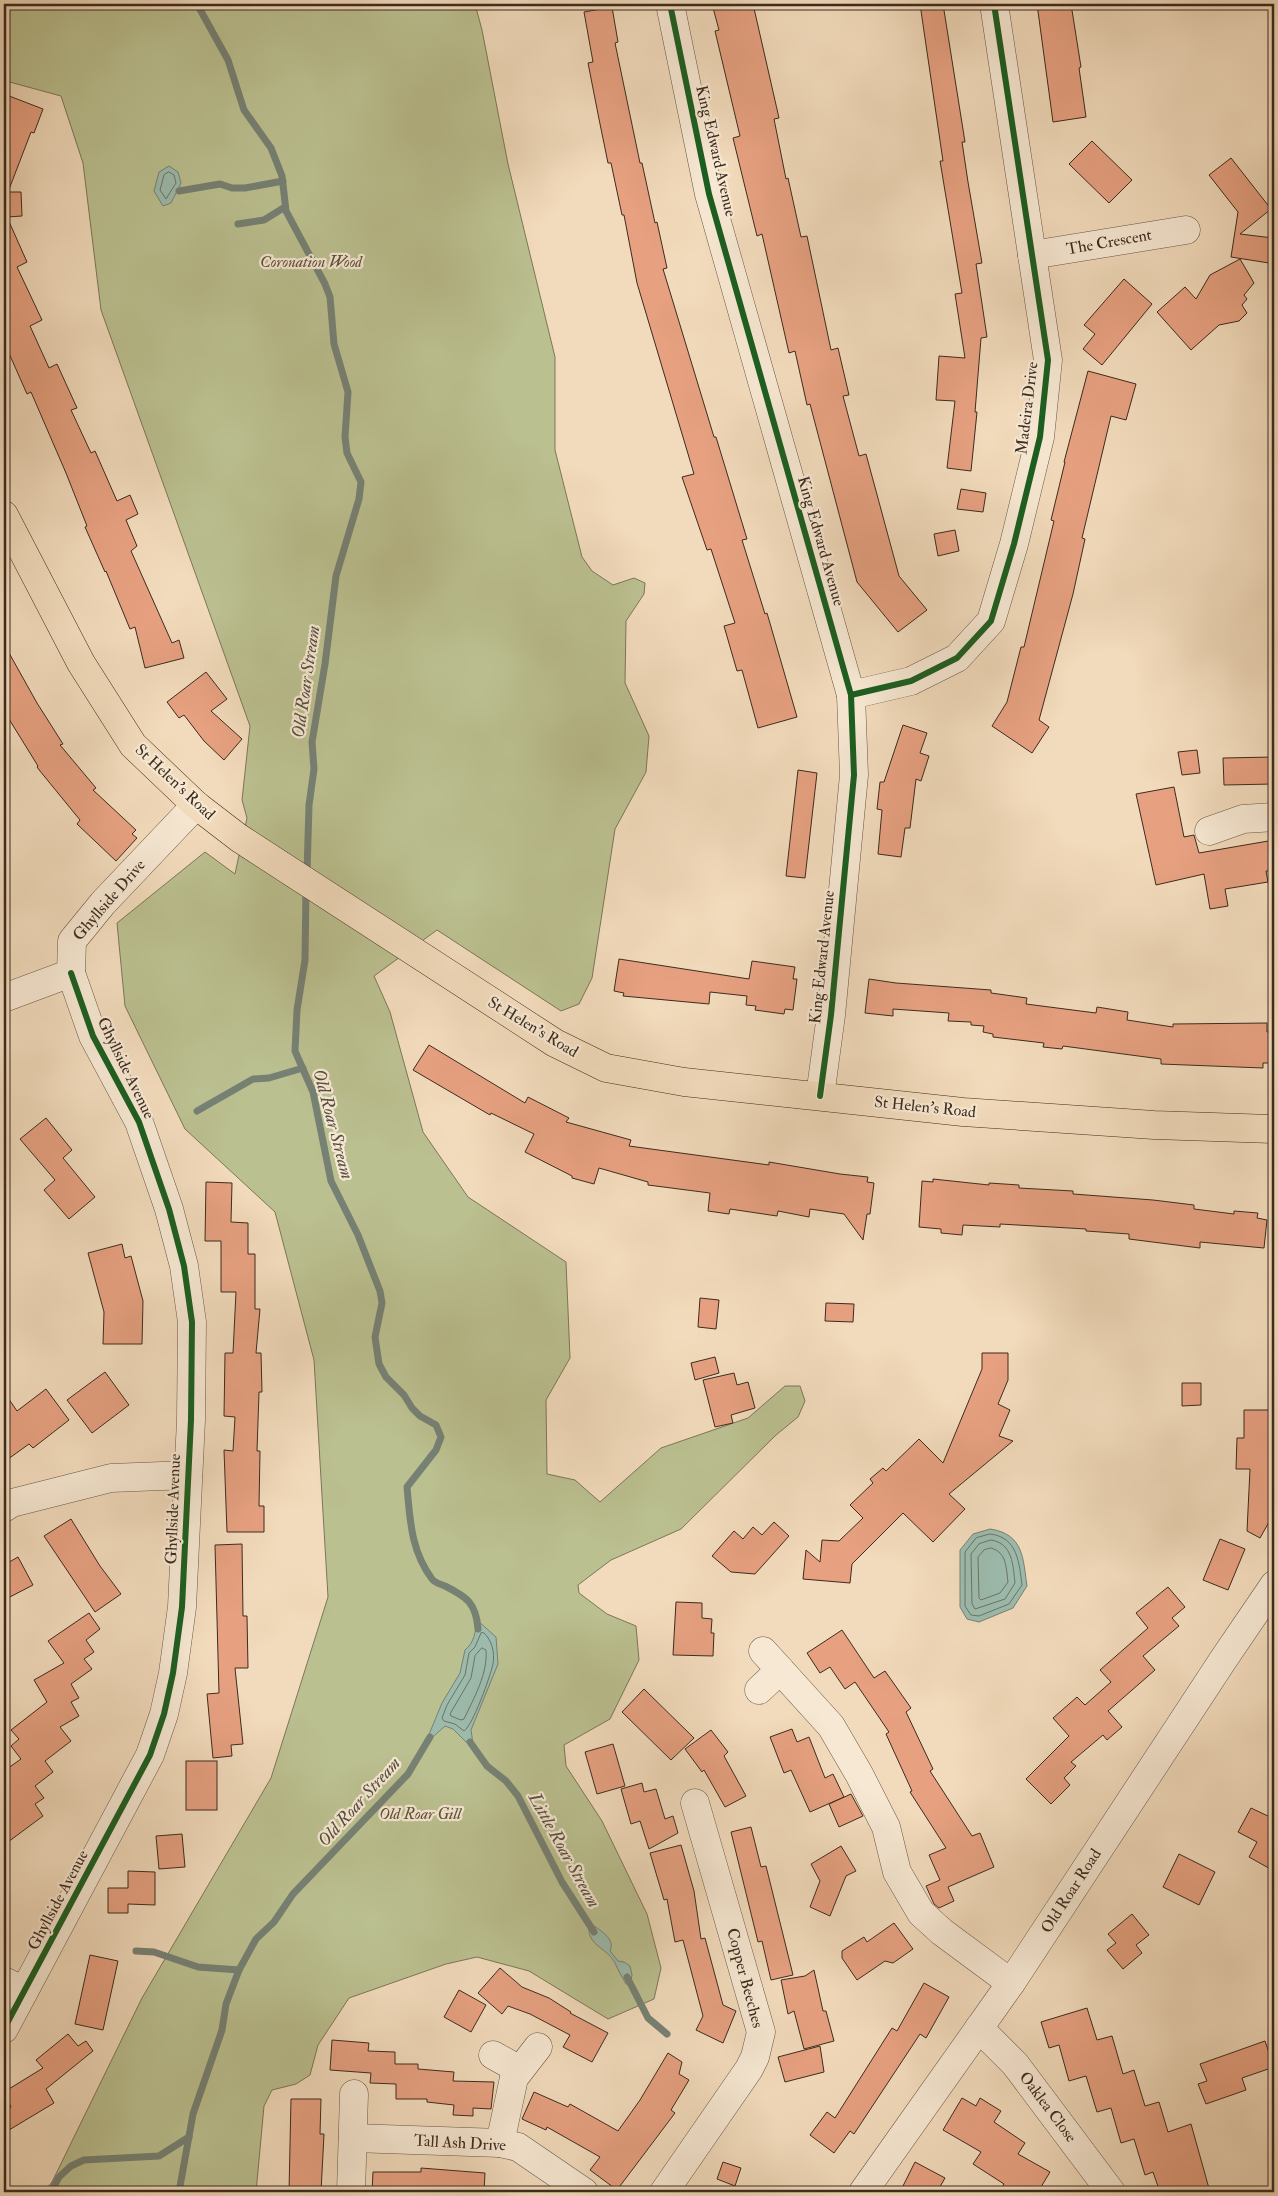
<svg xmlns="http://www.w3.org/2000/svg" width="1278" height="2196" font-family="'IM FELL Double Pica',serif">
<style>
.green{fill:#bbc090;stroke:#7c7658}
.water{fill:#9cbbad;stroke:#768174}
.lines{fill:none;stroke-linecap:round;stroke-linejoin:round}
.shore{stroke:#6c7366;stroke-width:1}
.stream{stroke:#768174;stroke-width:7}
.building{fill:#e7a181;stroke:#3c2b1f}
.minor-casing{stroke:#6a5746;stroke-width:29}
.primary-casing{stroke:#3c2b1f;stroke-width:29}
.minor{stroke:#f7e8d3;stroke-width:28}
.primary{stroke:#f2dbbc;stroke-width:28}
.cycleway-casing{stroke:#f7e8d3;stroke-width:9}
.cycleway{stroke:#1b5e20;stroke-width:6}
.labels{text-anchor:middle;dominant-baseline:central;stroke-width:4.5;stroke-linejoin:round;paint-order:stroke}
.street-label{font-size:16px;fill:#3c2b1f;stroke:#f7e8d3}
.park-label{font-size:16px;font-style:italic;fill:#5c503b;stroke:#f7e8d3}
.water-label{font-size:18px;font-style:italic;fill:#544f42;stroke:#f7e8d3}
</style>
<rect width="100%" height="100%" fill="#f2dbbc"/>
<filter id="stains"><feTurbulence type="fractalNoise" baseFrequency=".004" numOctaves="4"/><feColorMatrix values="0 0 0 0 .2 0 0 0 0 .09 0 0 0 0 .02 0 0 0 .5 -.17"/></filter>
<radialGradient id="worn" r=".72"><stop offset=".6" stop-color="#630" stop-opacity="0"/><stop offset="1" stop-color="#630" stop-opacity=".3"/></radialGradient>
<!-- green -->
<polygon class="green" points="4,4 475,4 482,30 508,164 555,357 555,450 582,557 592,571 613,585 634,578 645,583 644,594 626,621 625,683 649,736 646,772 615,829 592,978 579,1004 561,1011 437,930 374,976 390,1012 423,1132 468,1197 566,1262 570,1358 546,1400 547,1474 575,1480 600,1502 661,1448 748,1418 785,1386 800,1386 805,1401 798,1417 776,1435 681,1529 611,1560 578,1585 579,1593 607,1614 636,1626 639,1660 610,1719 564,1745 566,1766 602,1821 647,1914 661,1968 654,1999 608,2019 529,1971 477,1957 446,1964 349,1998 318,2045 310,2075 296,2084 272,2090 264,2106 256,2192 44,2192 52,2182 142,1998 271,1778 328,1597 314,1360 275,1212 185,1129 125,1006 117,923 205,852 235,874 247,818 242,800 250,726 101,310 83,163 61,96 6,81 4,83"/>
<!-- water -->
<g class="water">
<polygon points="169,166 178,172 181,183 171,203 163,206 154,191 159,172"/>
<path d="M990,1529C1024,1534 1023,1559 1027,1586L1013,1608L979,1622L967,1619L960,1607V1550L973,1534Z"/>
<path d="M477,1620L496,1637L498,1664L471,1730L474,1750L453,1729L445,1726L425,1744L442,1703L460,1673L465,1650C475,1642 475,1632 477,1620Z"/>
<path d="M590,1923C599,1930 616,1938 610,1951L618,1961L624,1962L630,1966L632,1975L630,1985L626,1984C622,1977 618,1970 615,1963C607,1947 584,1945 590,1923Z"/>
</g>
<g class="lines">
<!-- shore -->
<g class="shore">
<polygon points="169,172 174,175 176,183 166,199 160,190 164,175"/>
<path d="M990,1534C1018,1537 1019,1563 1022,1585L1009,1604L979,1616L971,1615L965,1606V1552L976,1538Z"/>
<path d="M991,1540C1013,1543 1013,1566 1015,1583L1005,1599L975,1609L972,1604L971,1554L979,1544Z"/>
<path d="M991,1548C1007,1552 1006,1568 1008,1582L1000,1593L981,1600L979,1598L978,1557L984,1550Z"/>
<path d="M484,1633C492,1640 495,1653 493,1664C490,1677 473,1725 464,1731L455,1724L444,1721L442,1718L447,1705L465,1675L469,1653L475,1647L481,1633Z"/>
<path d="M482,1648L486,1650C488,1673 474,1698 464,1719L461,1720L451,1716L450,1714L471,1678L475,1656Z"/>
</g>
<!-- stream -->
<g class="stream">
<polyline points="197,4 228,60 244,110 271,148 282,176 286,211 325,284 330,297 334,344 348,392 345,437 347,453 361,482 359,499 336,576 325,664 312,742 314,769 309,805 307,873"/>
<polyline points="179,191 220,184 232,188 245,188 283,181"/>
<polyline points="238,224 264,220 285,207"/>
<path d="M306,889L305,960L297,1010L295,1051L313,1092L331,1181L358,1235L380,1291L382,1303L375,1337L379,1364L386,1377L404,1395L412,1408L420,1416L436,1425L441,1437L436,1450L407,1487C410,1520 411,1551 432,1579C435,1583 440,1584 445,1586C467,1597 476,1603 478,1629"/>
<polyline points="197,1111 253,1079 269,1078 303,1068"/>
<polyline points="470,1742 487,1766 506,1781 518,1796 562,1882 594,1932"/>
<polyline points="136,1951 154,1952 198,1967 239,1970"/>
<polyline points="627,1977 648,2018 667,2034"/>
<polyline points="51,2192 59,2177 71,2166 84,2160 159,2156 189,2137"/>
<polyline points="179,2192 193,2114 222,2030 226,2004 239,1970 256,1939 274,1922 293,1894 408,1774 430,1737"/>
</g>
</g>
<!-- building -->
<g class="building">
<polygon points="712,4 753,4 779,118 774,119 786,179 788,178 801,237 807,236 831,350 838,348 849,395 843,396 859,456 866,454 899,576 927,610 898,632 857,582 810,404 807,405 795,351 789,353 762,234 757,236 733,138 740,136 715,31 719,30"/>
<polygon points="920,4 943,4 965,142 962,142 968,182 982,263 976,264 987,337 981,338 975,412 977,412 971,471 947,468 955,401 936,400 939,356 965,358 955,294 962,293 940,161 943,161"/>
<polygon points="1037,4 1071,4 1081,67 1079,68 1086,117 1053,122"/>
<polygon points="612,7 618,42 615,43 640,163 642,163 655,223 657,222 667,268 663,269 714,437 716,437 747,539 742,540 765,614 767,613 797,717 758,728 742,670 737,671 724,626 735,623 711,549 707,550 682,477 694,474 637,283 624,215 622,215 611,163 608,163 599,119 588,63 593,62 584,12"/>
<polygon points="4,94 43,109 34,133 31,132 8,192 21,192 22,216 7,217 27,262 17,267 42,320 30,326 49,368 57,364 77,408 71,410 91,453 95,451 117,501 130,495 138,514 126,520 137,546 131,551 172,643 179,640 184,658 145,668 135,627 130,629 106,571 105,572 85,527 87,526 66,473 31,392 27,394 4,342"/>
<polygon points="1092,141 1132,180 1109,203 1069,164"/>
<polygon points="1231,158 1271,209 1240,234 1273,238 1269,263 1231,257 1238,212 1209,175"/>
<polygon points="1240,259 1254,283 1244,295 1247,299 1242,305 1247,313 1239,321 1219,325 1191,350 1157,312 1185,287 1196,299 1210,275"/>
<polygon points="1124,279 1152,304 1102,365 1083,349 1095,334 1084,325"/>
<polygon points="1088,371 1136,384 1126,420 1111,416 1082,538 1085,539 1073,594 1039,720 1049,727 1032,753 992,726 1007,702 1021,647 1024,647 1054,521 1051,520 1065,462 1064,462"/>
<polygon points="961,489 986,493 983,512 957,509"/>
<polygon points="955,530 959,551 938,556 934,534"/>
<polygon points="4,644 37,703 63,744 60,745 96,788 93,790 136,830 132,834 137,838 116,861 77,824 80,820 40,771 37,767 38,766 4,711"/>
<polygon points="206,672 227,699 211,711 242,739 224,760 204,741 184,715 179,718 167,702"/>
<polygon points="903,725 927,733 920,753 929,756 921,781 916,779 910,828 905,828 901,857 878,854 882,810 877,809 880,782 884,782"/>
<polygon points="1197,750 1200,773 1182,775 1178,752"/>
<polygon points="1274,757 1274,784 1224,785 1223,758"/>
<polygon points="798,770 817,773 805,878 786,876"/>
<polygon points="1174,787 1184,837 1194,835 1199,853 1274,840 1274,871 1266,871 1268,882 1225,889 1228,906 1210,909 1204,874 1156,885 1136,794"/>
<polygon points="619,959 749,979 752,961 795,967 793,979 797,979 793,1010 785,1009 784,1014 755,1010 756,1006 746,1005 747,996 710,992 709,1004 623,996 624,993 614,991"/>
<polygon points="869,979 896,983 991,990 991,993 1027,998 1026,1004 1096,1013 1097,1007 1128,1012 1127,1020 1173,1027 1173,1024 1267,1023 1267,1032 1273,1032 1273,1063 1263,1063 1263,1068 1161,1064 1161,1059 1063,1046 1062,1049 1043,1047 1044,1043 993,1037 993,1034 983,1032 984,1026 971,1025 971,1022 948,1021 949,1013 893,1009 893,1016 865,1013"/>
<polygon points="429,1045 525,1103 528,1097 569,1118 566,1122 631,1140 629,1146 769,1165 769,1162 840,1174 868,1177 867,1182 874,1183 870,1214 867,1214 863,1240 844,1214 810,1209 809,1217 778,1211 777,1216 730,1209 729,1214 708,1211 710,1193 648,1185 648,1182 599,1168 594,1184 572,1178 572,1176 525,1152 534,1134 491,1113 490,1115 413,1070"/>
<polygon points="46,1118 72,1150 63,1158 95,1197 69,1219 44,1190 55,1180 20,1139"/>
<polygon points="933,1179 989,1185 989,1183 1019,1185 1019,1188 1073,1191 1073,1194 1153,1200 1194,1205 1194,1209 1234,1214 1234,1211 1258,1213 1257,1218 1267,1220 1264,1248 1200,1242 1200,1248 1129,1239 1129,1234 1086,1231 1086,1229 1000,1224 1000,1227 963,1225 962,1235 941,1233 941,1229 919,1227 922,1181 933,1182"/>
<polygon points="206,1182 232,1183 231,1222 248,1223 248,1254 255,1254 255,1309 260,1309 256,1353 261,1353 262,1392 259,1392 257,1451 260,1451 259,1506 264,1506 264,1532 227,1532 224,1450 233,1451 235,1417 224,1416 225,1353 233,1353 236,1292 221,1292 221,1241 205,1241"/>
<polygon points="122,1244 125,1258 131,1256 143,1301 142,1344 103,1344 104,1312 88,1253"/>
<polygon points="700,1298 719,1300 716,1329 698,1327"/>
<polygon points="826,1303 854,1304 853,1322 825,1321"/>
<polygon points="982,1353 1008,1353 1008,1380 998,1404 1010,1410 999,1436 1013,1441 949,1494 965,1509 933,1542 903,1513 852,1564 850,1583 803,1579 806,1550 820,1562 822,1540 839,1541 863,1518 850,1505 873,1483 870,1479 883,1468 886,1471 919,1439 943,1463 982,1369"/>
<polygon points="715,1357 719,1373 695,1380 691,1363"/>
<polygon points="105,1372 129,1405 92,1433 67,1400"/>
<polygon points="734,1373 737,1385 748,1382 755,1408 731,1415 733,1423 715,1427 703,1380"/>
<polygon points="1182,1383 1201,1383 1201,1405 1182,1406"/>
<polygon points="46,1389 69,1420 33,1448 29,1444 4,1462 4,1392 17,1411"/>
<polygon points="1244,1410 1274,1410 1273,1515 1260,1538 1247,1531 1250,1469 1236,1469 1237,1438 1244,1438"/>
<polygon points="71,1519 100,1566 121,1594 95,1612 44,1536"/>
<polygon points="774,1522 789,1536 755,1574 731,1572 712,1556 734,1531 743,1539 753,1527 762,1535"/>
<polygon points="1220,1539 1245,1549 1228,1590 1203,1580"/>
<polygon points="242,1544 243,1616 247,1616 248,1668 235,1668 243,1744 231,1745 232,1756 213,1758 207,1694 219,1693 215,1545"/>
<polygon points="18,1557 33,1585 4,1600 4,1565"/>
<polygon points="1168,1587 1185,1607 1172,1618 1179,1626 1143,1656 1155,1670 1108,1711 1122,1727 1107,1740 1103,1735 1071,1762 1076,1766 1064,1778 1070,1785 1051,1804 1026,1779 1069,1736 1053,1718 1077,1697 1085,1705 1111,1682 1100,1670 1148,1628 1136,1613"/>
<polygon points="676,1602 702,1603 702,1618 712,1619 711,1633 714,1633 713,1656 673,1655"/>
<polygon points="89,1613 100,1629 86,1640 94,1652 84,1659 92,1669 71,1684 79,1698 71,1702 79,1716 60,1727 71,1741 45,1761 53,1772 35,1786 44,1798 35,1804 43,1816 4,1845 4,1771 21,1759 11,1746 19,1739 11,1730 47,1702 34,1680 64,1663 48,1641"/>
<polygon points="842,1630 874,1678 885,1671 911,1708 906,1712 933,1769 930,1771 972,1836 980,1833 994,1867 948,1887 954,1901 939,1908 934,1904 926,1886 940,1880 929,1855 946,1848 910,1792 912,1791 886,1734 889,1732 855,1682 845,1689 830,1667 820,1673 807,1653"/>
<polygon points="644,1689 694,1738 671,1760 622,1712"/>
<polygon points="792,1729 797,1742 809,1737 825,1778 833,1774 844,1797 810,1812 791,1770 784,1773 770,1737"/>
<polygon points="711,1730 728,1752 724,1756 746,1796 725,1807 704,1770 702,1772 685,1749"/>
<polygon points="613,1744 625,1786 597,1794 585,1752"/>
<rect x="186" y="1761" width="31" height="49"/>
<polygon points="642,1783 644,1792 656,1789 665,1819 673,1816 678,1833 649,1849 640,1821 631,1824 621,1789"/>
<polygon points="851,1794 863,1816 839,1827 829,1804"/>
<polygon points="1251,1808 1270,1817 1274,1809 1274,1871 1249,1857 1257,1842 1238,1832"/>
<polygon points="751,1827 761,1867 766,1866 793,1975 771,1980 762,1941 758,1942 731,1832"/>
<polygon points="182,1834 185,1867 159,1869 156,1836"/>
<polygon points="681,1845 694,1891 701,1939 705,1938 723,2005 736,2011 723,2043 696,2030 703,2016 683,1940 675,1942 667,1899 664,1900 650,1853"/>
<polygon points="841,1846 856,1871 846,1876 830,1916 810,1907 820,1881 811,1864"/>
<polygon points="1179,1854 1215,1872 1199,1905 1163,1887"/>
<polygon points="128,1871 155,1872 155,1905 128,1904 128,1913 108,1913 108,1888 128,1888"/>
<polygon points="1132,1914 1149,1935 1136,1945 1142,1953 1123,1969 1107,1950 1116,1943 1108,1934"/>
<polygon points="894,1923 913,1949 893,1963 885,1961 857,1980 842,1958 842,1951 864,1937 867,1942"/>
<polygon points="90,1955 118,1961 103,2030 75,2024"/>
<polygon points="500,1968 522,1987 549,1998 571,2012 570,2013 608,2033 592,2062 563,2047 570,2035 530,2014 508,2006 502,2014 478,1993"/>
<polygon points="814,1970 823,2011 826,2011 834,2041 804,2049 794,2011 788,2014 781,1980 805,1976"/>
<polygon points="924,1983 949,1997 926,2038 920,2034 854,2134 850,2131 834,2153 810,2135 827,2112 835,2118 892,2028 897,2031"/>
<polygon points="459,1990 486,2005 471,2032 444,2017"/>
<polygon points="1087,2008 1097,2040 1112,2036 1123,2074 1134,2070 1145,2106 1159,2102 1168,2132 1191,2124 1210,2192 1160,2192 1153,2172 1145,2175 1134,2139 1121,2143 1111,2108 1097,2112 1086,2076 1069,2081 1059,2045 1049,2048 1041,2022"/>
<polygon points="68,2034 78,2046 86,2041 93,2051 46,2089 54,2103 4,2133 4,2111 11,2107 4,2092 43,2068 36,2060"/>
<polygon points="332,2040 369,2043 368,2051 395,2052 395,2064 418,2064 418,2069 454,2072 453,2081 494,2082 491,2109 473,2108 473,2116 453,2115 454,2105 427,2102 427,2099 396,2099 396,2084 370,2083 371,2073 330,2070"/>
<polygon points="1265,2041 1274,2067 1242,2078 1246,2090 1206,2104 1198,2084 1207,2081 1200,2064"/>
<polygon points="820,2046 824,2072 785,2082 778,2057"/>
<polygon points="668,2053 682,2062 679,2074 689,2080 671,2110 675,2113 617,2190 590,2170 600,2157 547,2127 546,2130 522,2119 534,2092 568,2107 570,2104 618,2131 640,2100"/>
<polygon points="962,2098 976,2106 980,2098 1001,2111 994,2122 1025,2143 1018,2154 1050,2172 1038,2192 999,2192 1004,2184 973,2164 981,2152 943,2130"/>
<polygon points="291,2099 321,2099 320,2134 324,2134 321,2192 289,2192"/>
<polygon points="723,2162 741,2168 735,2186 717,2179"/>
<polygon points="915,2162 945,2178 937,2192 900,2192"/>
<polygon points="421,2168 485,2173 484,2192 372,2192 373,2172 421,2172"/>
</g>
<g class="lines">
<defs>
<g id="minor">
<polyline points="670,4 709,194 851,695 854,775 831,1015 820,1096"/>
<polyline points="1032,255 1186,230"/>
<polyline points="851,695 911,681 957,658 991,621 1014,544 1040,437 1048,360 994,4"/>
<polyline points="1209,831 1243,819 1274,817"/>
<polyline points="4,998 71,973 72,941 103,903 196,805"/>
<polyline points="4,1508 12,1503 111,1478 188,1475"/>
<polyline points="763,1651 831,1726 859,1774 886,1827 897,1872 921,1913 942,1932 1011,1983"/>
<polyline points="759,1690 780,1670"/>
<polyline points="4,1981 24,1991"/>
<polyline points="979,2028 1015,2064 1111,2192"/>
<polyline points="4,2029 150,1755 164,1714 173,1673 182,1607 191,1420 192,1322 184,1266 169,1209 139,1122 93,1036 71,973"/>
<polyline points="493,2055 518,2069"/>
<polyline points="353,2138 500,2143 518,2147 584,2192"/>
<polyline points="500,2143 514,2078 538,2047"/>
<polyline points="351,2192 354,2094"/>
<polyline points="664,2192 749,2069 755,2057 761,2032 695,1803"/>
<polyline points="863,2192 1011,1983 1223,1660 1274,1585"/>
</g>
<polyline id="primary" points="4,515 81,663 133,745 196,805 239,838 555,1043 606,1068 684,1082 963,1112 1154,1125 1274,1129"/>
</defs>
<!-- minor casing -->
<use href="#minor" class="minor-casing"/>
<!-- primary casing -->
<use href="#primary" class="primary-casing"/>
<!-- minor -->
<use href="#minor" class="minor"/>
<!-- primary -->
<use href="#primary" class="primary"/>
<defs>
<g id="cycleway">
<polyline points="670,4 709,194 851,695 854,775 831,1015 820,1096"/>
<polyline points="851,695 911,681 957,658 991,621 1014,544 1040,437 1048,360 994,4"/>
<polyline points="4,2029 150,1755 164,1714 173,1673 182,1607 191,1420 192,1322 184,1266 169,1209 139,1122 93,1036 71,973"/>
</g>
</defs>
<!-- cycleway casing -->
<use href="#cycleway" class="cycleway-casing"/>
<!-- cycleway -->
<use href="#cycleway" class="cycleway"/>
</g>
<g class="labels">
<!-- street labels -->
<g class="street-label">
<text transform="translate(716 151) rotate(77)">King Edward Avenue</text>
<text transform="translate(1109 242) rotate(-10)">The Crescent</text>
<text transform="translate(1027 408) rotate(-83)">Madeira Drive</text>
<text transform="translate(821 541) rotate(74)">King Edward Avenue</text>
<text transform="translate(175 782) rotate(43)">St Helen's Road</text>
<text transform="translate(109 900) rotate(-49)">Ghyllside Drive</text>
<text transform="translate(822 957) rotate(-84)">King Edward Avenue</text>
<text transform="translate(533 1027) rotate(31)">St Helen's Road</text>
<text transform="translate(126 1068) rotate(64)">Ghyllside Avenue</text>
<text transform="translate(925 1107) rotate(6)">St Helen's Road</text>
<text transform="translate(173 1509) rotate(-88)">Ghyllside Avenue</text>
<text transform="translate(1071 1891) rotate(-57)">Old Roar Road</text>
<text transform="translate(58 1900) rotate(-62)">Ghyllside Avenue</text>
<text transform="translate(745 1978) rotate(75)">Copper Beeches</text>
<text transform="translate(1048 2107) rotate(53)">Oaklea Close</text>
<text transform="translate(460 2143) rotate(3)">Tall Ash Drive</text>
</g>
<!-- park labels -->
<g class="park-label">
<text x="311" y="262">Coronation Wood</text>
<text x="420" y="1814">Old Roar Gill</text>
</g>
<!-- water labels -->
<g class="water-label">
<text transform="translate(306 682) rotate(-82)">Old Roar Stream</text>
<text transform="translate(333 1124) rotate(75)">Old Roar Stream</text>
<text transform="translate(359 1802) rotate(-48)">Old Roar Stream</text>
<text transform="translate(564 1850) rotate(61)">Little Roar Stream</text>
</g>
</g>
<!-- margin -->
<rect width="1278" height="2196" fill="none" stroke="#f2dbbc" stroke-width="20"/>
<rect x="5" y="5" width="1268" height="2186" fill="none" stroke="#3c2b1f" stroke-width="2.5"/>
<rect x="10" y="10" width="1258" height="2176" fill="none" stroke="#3c2b1f"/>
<rect width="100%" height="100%" filter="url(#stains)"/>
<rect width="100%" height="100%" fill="url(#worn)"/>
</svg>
